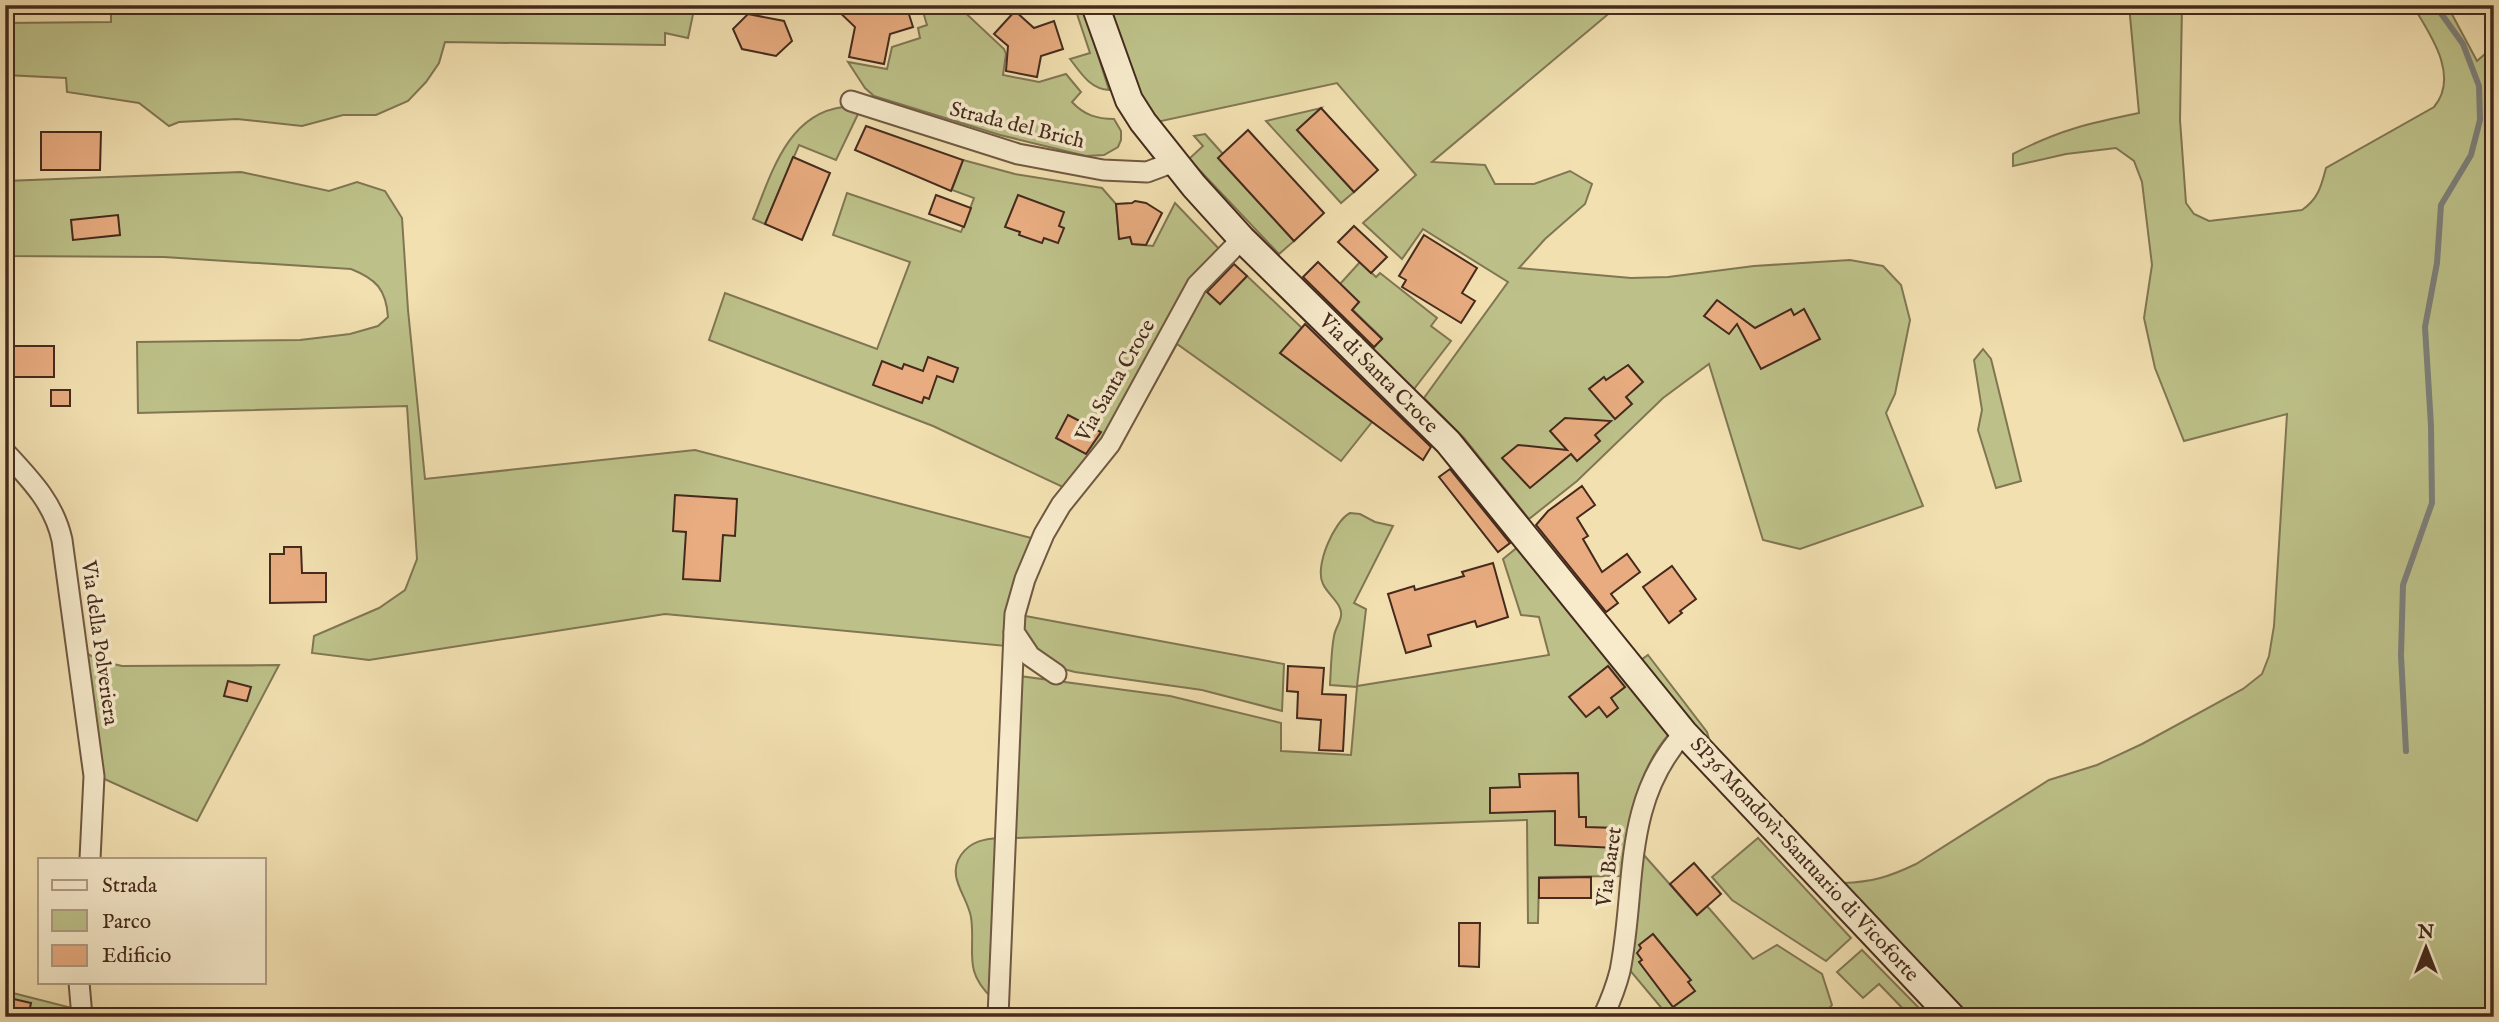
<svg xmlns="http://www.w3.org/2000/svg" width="2499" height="1022" font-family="'IM FELL English',serif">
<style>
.green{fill:#bdc189;stroke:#817653;stroke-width:2}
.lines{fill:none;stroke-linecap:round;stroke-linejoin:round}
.stream{stroke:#7d807b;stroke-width:6}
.building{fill:#e8ac80;stroke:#452a1d;stroke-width:2}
.street-casing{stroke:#705842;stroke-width:23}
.secondary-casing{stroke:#452a1d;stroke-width:30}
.street{stroke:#f7ebcc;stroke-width:19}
.secondary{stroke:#f7ebcc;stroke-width:26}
.labels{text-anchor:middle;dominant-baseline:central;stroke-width:7;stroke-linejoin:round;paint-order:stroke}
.street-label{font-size:21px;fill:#452a1d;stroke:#f7ebcc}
</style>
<rect width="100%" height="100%" fill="#f2e0b1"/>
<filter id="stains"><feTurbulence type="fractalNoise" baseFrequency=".00286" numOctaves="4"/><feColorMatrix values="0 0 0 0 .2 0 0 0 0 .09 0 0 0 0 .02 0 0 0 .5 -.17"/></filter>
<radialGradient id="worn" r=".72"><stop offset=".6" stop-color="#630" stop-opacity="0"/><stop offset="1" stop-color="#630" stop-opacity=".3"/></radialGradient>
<!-- green -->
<g class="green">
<polygon points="111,5 695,5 688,38 665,33 665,45 445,42 439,63 426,82 408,101 376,115 343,115 302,126 237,119 179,122 169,126 139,103 67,92 66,78 5,75 5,23 111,22"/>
<path d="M921,5H929L931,10L957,5L1004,49L1006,54L1003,75L1039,82L1066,74L1081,92L1072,102C1084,115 1097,119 1114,119L1121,131V140L1118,147L1104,155L1086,156L1000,135L874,96L865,88L848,62L887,69L892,47L920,38L918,28L927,25Z"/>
<path d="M1074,5H1082L1109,90C1090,89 1081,73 1070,59L1090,53Z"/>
<polygon points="1117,5 1619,5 1432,162 1485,165 1495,184 1534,184 1570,171 1592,184 1585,204 1545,239 1519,268 1631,278 1668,277 1754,266 1850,260 1883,266 1901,285 1910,320 1895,394 1886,413 1923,506 1800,549 1763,540 1709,364 1663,398 1577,481 1529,519 1464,438 1424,398 1508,282 1423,229 1402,259 1363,223 1416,175 1337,83 1157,122 1144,106 1106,9"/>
<path d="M2129,5H2182L2180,120L2186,203L2194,214L2209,221L2302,210C2318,199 2321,187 2326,168L2434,107C2460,76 2430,34 2413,6L2410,5H2447L2477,61L2494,46V1017H1971L1843,883C1872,882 1889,877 1916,864L2049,780L2097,765L2142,744L2243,689L2262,674L2269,656L2274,626L2287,414L2184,441L2155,368L2144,318L2152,265L2142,182L2134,161L2116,148L2066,154L2013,166V154C2059,130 2090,123 2139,113Z"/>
<path d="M843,107L859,112L836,160L799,145L765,224L753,219C771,175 787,114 843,107Z"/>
<polygon points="1321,108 1297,130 1354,192 1341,203 1266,121"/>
<polygon points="1205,134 1223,154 1218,158 1294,241 1279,254 1189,159 1203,146 1194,136"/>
<polygon points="963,160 1015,174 1102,188 1116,204 1119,238 1130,237 1132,244 1153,246 1175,203 1222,252 1107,440 1065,488 933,426 709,340 725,293 877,349 910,262 833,235 847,193 961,232 974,198 952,190"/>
<path d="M241,172L329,191L357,182L385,191L402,218L408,310L425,479L695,450L1035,539L1006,646L665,614L369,660L312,653L314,636L379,608L405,590L417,559L407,406L138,413L137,342L300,340L350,334L378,326L388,317C386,289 376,279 351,269L164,257L5,256V181Z"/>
<polygon points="1360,262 1376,277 1380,273 1437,318 1431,326 1451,341 1414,389 1372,350 1382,338 1352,309 1359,302 1340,284"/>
<polygon points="1247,276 1302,328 1280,353 1372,422 1341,461 1177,344 1127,433 1123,431 1202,287 1220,304"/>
<polygon points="1983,349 1991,359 2021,481 1996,488 1978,430 1982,410 1974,360"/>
<path d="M1350,513L1360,514L1375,522L1393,526L1354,603L1366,609L1357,686L1549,655L1539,617L1521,615L1503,559L1519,546L1670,733C1634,774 1630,824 1623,876L1539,877L1538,923H1528L1527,820L1013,838L1019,676L1170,696L1281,723V751L1351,755L1357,687L1330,685C1331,669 1331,652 1334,636C1335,629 1340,623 1341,616C1343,604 1328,595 1323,584C1314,567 1334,521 1350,513Z"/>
<polygon points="1020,615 1284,664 1282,711 1202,690 1075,672 1056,667 1027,642"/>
<polygon points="82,651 101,661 122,666 279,665 197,821 100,777"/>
<polygon points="1648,655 1707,732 1711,746 1637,663"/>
<path d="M1000,838L992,998C962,970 976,951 971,917C967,895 946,877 961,855C971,841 984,839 1000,838Z"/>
<polygon points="1758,838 1851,938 1826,961 1732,900 1712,877"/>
<polygon points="1643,854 1697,915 1707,906 1753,959 1777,945 1822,974 1832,1005 1821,1017 1669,1017 1628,968"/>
<polygon points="1862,950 1921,1010 1915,1017 1911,1017 1879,984 1863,998 1837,972"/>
<polygon points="5,991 76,1009 78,1017 5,1017"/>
<polygon points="604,1009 637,1010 991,1015 991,1017 595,1017 598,1011"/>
</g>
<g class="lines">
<!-- stream -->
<polyline class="stream" points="2406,751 2401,655 2403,585 2432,503 2431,426 2425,327 2437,263 2441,205 2471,155 2480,120 2479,86 2463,44 2435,5"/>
</g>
<!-- building -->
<g class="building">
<polygon points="832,5 906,5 913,27 890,34 884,64 849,57 855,27"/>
<polygon points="1015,11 1034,28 1054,21 1063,49 1041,56 1037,77 1006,71 1008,46 994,34"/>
<polygon points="748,14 784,21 792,41 776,56 742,49 733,29"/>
<polygon points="1321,108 1378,170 1354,192 1297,130"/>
<polygon points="866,126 963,160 951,191 855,150"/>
<polygon points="1248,130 1324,213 1294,241 1218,158"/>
<polygon points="41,132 101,132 100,170 41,170"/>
<polygon points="793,157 830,173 802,240 765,224"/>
<polygon points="936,195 971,208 964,227 929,214"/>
<polygon points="1018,195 1064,212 1059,226 1064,228 1058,243 1044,238 1042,243 1019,235 1020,232 1005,227"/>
<polygon points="1135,201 1146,203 1162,213 1146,245 1132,244 1130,237 1119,239 1116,204 1132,203"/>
<polygon points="118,215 120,235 73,240 71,220"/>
<polygon points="1354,226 1387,257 1371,273 1338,242"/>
<polygon points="1424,235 1477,268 1462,293 1475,301 1461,323 1402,287 1406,280 1399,276"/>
<polygon points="1318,262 1359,302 1352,310 1382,339 1374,347 1303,277"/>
<polygon points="1234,264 1247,276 1220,304 1207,292"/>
<polygon points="1717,300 1755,328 1791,309 1794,315 1804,309 1820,339 1761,369 1737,324 1729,334 1704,316"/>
<polygon points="1305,324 1431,447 1423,460 1280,353"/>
<polygon points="5,346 54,346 54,377 10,377 9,368 5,368"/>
<polygon points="928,357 958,368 953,382 937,376 929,399 924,397 922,403 873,385 882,361 902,369 904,364 923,371"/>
<polygon points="1628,365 1643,382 1626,397 1632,404 1615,419 1589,389 1604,377 1606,380"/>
<rect x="51" y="390" width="19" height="16"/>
<polygon points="1068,415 1101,432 1086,454 1056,438"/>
<polygon points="1565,418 1611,421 1595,435 1600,441 1577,461 1571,454 1530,488 1502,458 1518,445 1567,450 1550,431"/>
<polygon points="1450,469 1510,543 1498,552 1439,477"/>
<polygon points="1582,486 1595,505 1577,518 1588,536 1583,539 1602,572 1627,554 1640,572 1611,594 1618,603 1606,612 1536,525 1548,511"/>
<polygon points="675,495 737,499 735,536 723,535 720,581 683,579 686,532 673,531"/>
<polygon points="284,547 301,547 302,573 326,573 326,602 270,603 270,554 284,554"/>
<polygon points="1493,563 1508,617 1477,627 1475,621 1428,635 1431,646 1406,653 1388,594 1414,586 1415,590 1464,576 1462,572"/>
<polygon points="1672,566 1696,599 1680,611 1682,613 1669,623 1643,587"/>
<polygon points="1288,666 1324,668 1322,694 1346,695 1343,751 1319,750 1321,720 1297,718 1298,692 1287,691"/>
<polygon points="1608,666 1625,687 1611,698 1618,708 1607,717 1599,707 1586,717 1569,697"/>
<polygon points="228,681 251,687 247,701 224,696"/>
<polygon points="1578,773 1579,817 1586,817 1586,827 1617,828 1616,848 1555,845 1555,811 1490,813 1490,788 1520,787 1519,774"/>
<polygon points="1694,863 1721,894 1697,915 1670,884"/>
<polygon points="1591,877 1591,898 1539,898 1539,878"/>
<polygon points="1459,923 1480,923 1479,967 1459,966"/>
<polygon points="1653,934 1691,980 1688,982 1695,991 1673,1007 1639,962 1642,960 1637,953 1641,948 1639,945"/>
<polygon points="5,997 31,1003 28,1017 5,1017"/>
</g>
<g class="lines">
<defs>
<g id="street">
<polyline points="851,101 1018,154 1103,170 1147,172 1174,162"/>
<path d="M5,452C30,479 54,503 62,540L94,776L90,859"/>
<polyline points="1056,674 1030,656 1014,632 1015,614 1025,579 1044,534 1061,505 1110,444 1197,285 1242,239"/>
<polyline points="79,982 82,1017"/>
<polyline points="998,1017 1014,633"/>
<path d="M1603,1017C1610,1002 1616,987 1620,971C1637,886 1621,803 1684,733"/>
</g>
<polyline id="secondary" points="1095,5 1129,100 1143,122 1194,186 1242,239 1448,442 1684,733 1952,1017"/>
</defs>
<!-- street casing -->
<use href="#street" class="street-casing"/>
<!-- secondary casing -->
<use href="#secondary" class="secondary-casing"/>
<!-- street -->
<use href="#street" class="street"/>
<!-- secondary -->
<use href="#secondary" class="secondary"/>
</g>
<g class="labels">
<!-- street labels -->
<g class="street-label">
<text transform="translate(1017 126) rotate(14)">Strada del Brich</text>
<text transform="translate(1378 374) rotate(45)">Via di Santa Croce</text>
<text transform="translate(1116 381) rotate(-60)">Via Santa Croce</text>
<text transform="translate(99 643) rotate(82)">Via della Polveriera</text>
<text transform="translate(1804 860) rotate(47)">SP36 Mondovì-Santuario di Vicoforte</text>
<text transform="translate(1610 867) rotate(-82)">Via Baret</text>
</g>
</g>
<!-- margin -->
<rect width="2499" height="1022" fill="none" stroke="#f2e0b1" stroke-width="28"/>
<rect x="7" y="7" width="2485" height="1008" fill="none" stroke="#452a1d" stroke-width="3.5"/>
<rect x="14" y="14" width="2471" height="994" fill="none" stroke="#452a1d" stroke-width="2"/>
<!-- legend -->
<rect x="38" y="858" width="228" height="126" fill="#f7ebcc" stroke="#b09e86" stroke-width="2"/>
<rect x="52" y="880" width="35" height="10" fill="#f7ebcc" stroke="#b09e86" stroke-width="2"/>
<text x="102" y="892" font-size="21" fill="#452a1d">Strada</text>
<rect x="52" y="910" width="35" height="21" fill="#bdc189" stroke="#b09e86" stroke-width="2"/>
<text x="102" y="928" font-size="21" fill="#452a1d">Parco</text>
<rect x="52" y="945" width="35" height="21" fill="#e8ac80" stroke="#b09e86" stroke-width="2"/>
<text x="102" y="962" font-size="21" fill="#452a1d">Edificio</text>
<!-- north arrow -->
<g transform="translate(2426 948)" stroke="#f7ebcc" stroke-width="5" paint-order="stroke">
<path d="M0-5L12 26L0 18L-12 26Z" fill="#452a1d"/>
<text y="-10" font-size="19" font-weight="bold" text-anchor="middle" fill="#452a1d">N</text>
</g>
<rect width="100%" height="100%" filter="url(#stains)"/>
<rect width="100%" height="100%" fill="url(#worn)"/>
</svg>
